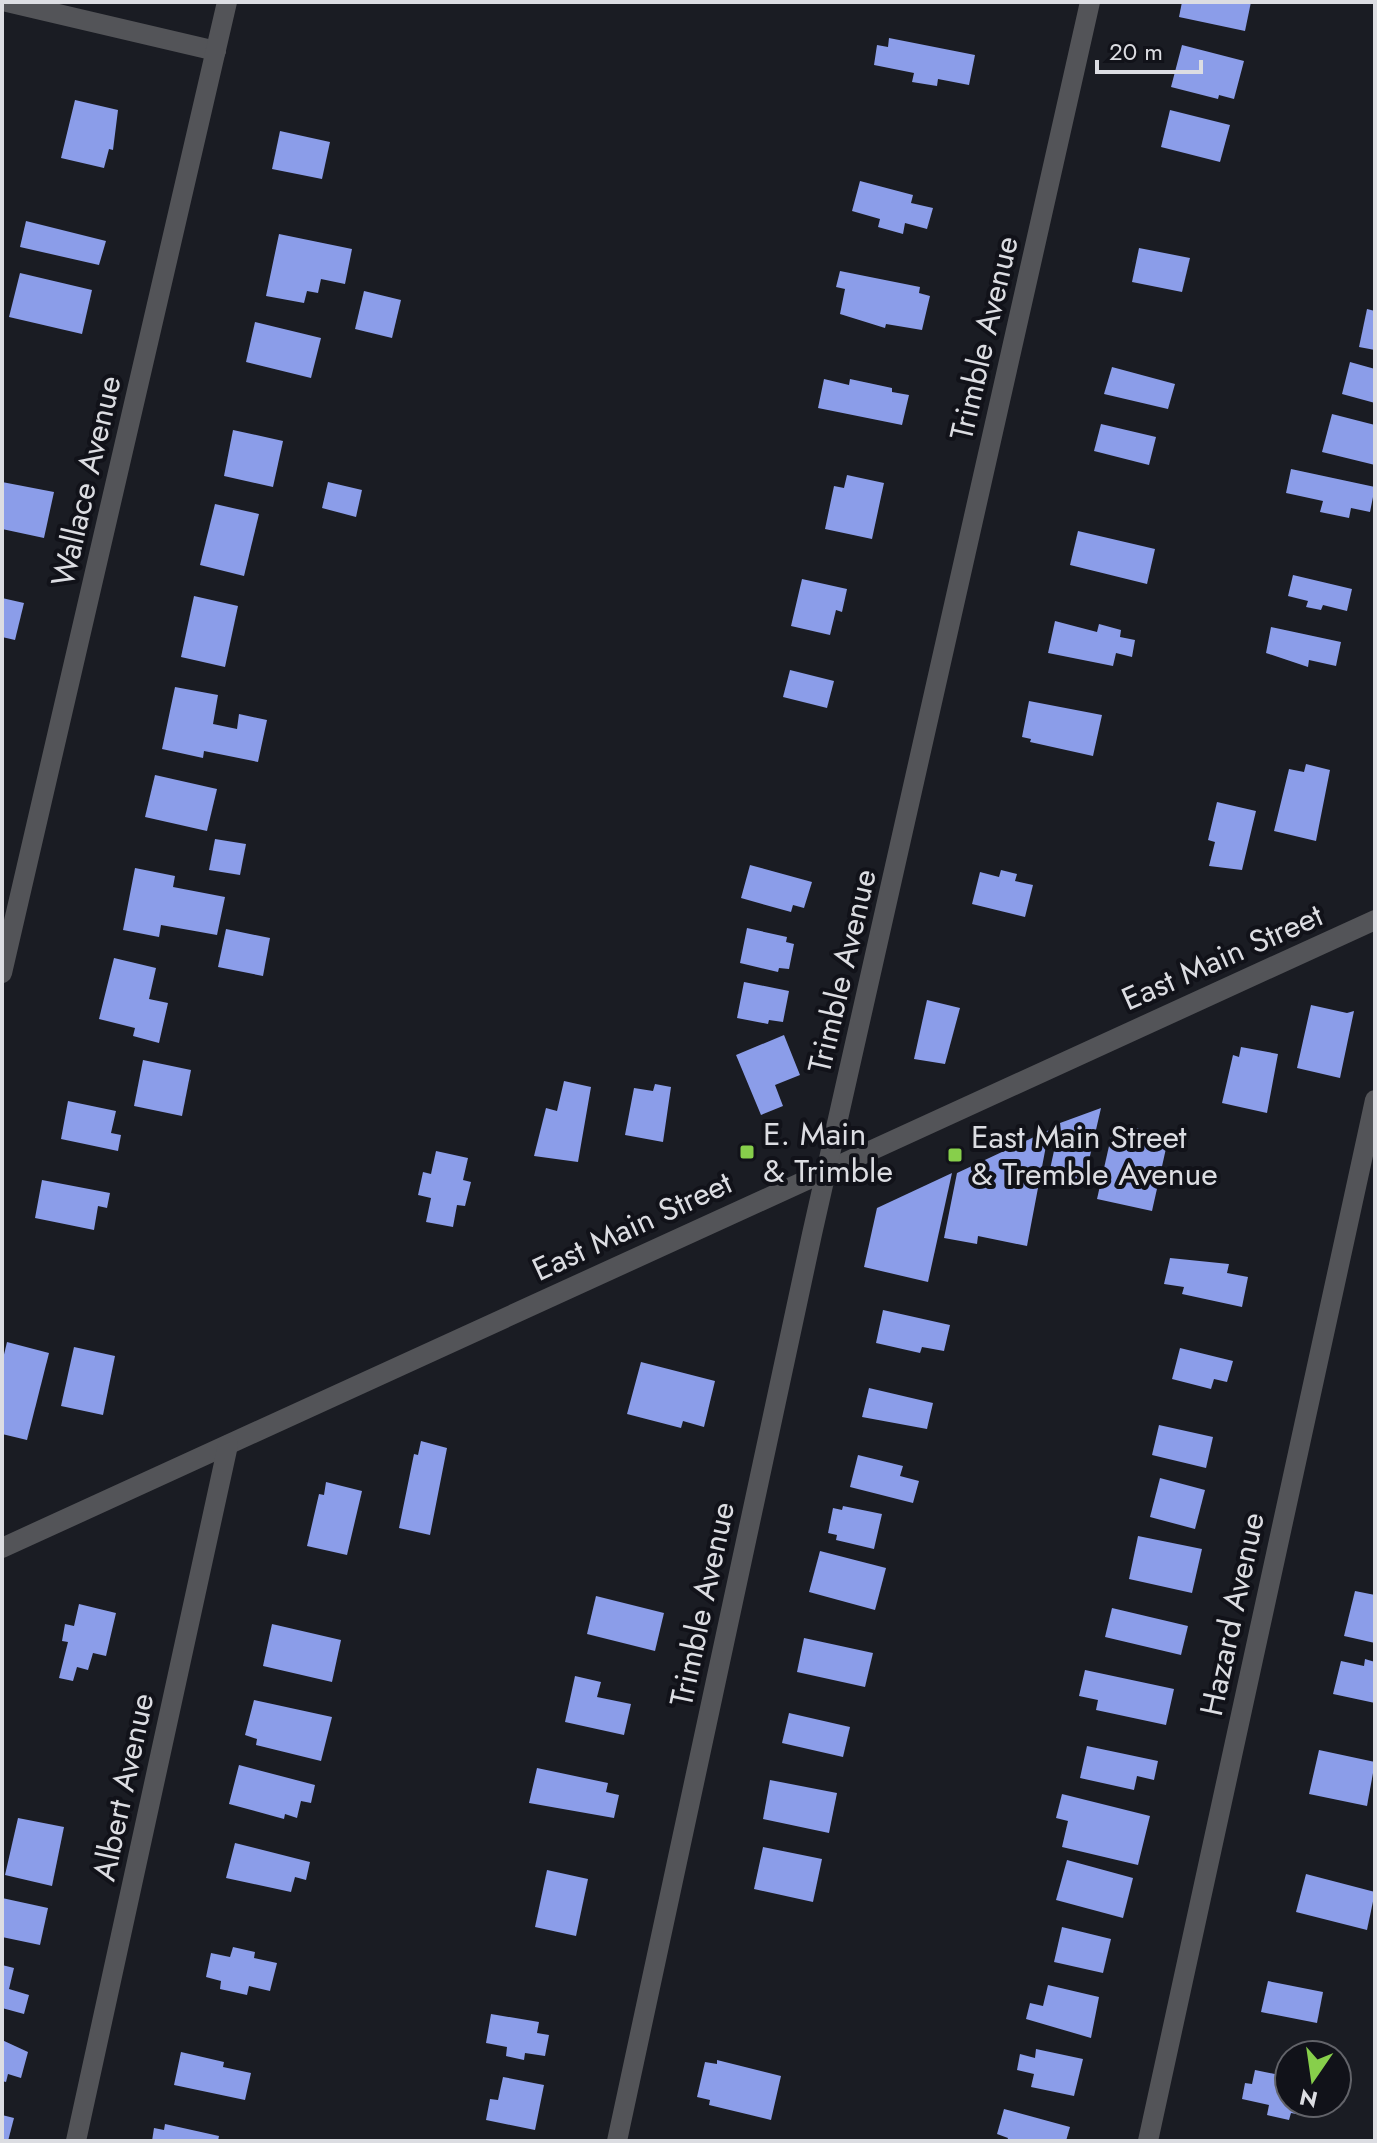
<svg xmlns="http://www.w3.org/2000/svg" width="1377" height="2143" font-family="Jost,sans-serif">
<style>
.building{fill:#8b9de9}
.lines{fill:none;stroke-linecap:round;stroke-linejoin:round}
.minor{stroke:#535458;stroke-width:20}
.poi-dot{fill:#87cf4b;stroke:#111219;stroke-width:3}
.labels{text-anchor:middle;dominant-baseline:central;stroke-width:8;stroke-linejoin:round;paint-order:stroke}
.street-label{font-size:32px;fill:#dcdde2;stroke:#111219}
.poi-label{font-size:32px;fill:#dcdde2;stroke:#111219;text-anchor:start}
</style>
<rect width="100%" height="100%" fill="#1a1c23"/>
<!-- building -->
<g class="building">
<polygon points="1182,2 1251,2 1245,31 1179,17"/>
<polygon points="889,38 975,55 969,85 938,79 937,86 912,82 914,73 874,65 877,45 888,47"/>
<polygon points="1182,45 1244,61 1234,99 1219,95 1218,99 1171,87"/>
<polygon points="75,100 118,110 113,150 109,149 104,168 61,158"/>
<polygon points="1170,110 1230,125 1220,162 1161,147"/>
<polygon points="280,131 330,142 322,179 272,169"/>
<polygon points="860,181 913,195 911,203 933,208 927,229 905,223 903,234 878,227 880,219 852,211"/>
<polygon points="26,221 106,241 99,265 20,247"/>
<polygon points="279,234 352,249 345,284 321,279 318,293 307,291 304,303 266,296"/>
<polygon points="1139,248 1190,258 1182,292 1132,282"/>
<polygon points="840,271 920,287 919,293 930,296 922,330 886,324 885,328 840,314 845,289 836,287"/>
<polygon points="20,273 92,290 82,334 9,317"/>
<polygon points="364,291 401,300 392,338 355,329"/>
<polygon points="1367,309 1375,311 1375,350 1359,347"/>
<polygon points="255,322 321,338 311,378 246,362"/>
<polygon points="1350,362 1375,369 1375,403 1342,394"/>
<polygon points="1112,367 1175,384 1168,409 1104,394"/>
<polygon points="824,379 849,385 850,379 892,388 892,392 909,395 902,425 818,408"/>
<polygon points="1332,414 1375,425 1375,465 1322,452"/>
<polygon points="1101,424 1156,437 1149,465 1094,451"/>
<polygon points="233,430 283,441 273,487 224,476"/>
<polygon points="1291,469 1375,487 1370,512 1351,508 1349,518 1320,512 1323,501 1286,493"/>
<polygon points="847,475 884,483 872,539 825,529 834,486 844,488"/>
<polygon points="2,482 54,492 44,538 2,529"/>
<polygon points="328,482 362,490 356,517 322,508"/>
<polygon points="215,504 259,514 244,576 200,565"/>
<polygon points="1078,531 1155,549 1147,584 1070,565"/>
<polygon points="1293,575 1352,589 1347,611 1323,605 1321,610 1306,607 1308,601 1288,596"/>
<polygon points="802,579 847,589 842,612 836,610 830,635 791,626"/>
<polygon points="194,596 238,606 225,667 181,657"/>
<polygon points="2,598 24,603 15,640 2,637"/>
<polygon points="1055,621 1097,632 1099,624 1121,630 1120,637 1135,640 1132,657 1116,653 1113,666 1048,653"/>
<polygon points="1271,627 1341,642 1336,666 1309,660 1308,667 1266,653"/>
<polygon points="790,670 834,681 827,708 783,697"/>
<polygon points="175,687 218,695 213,724 237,729 239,714 267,720 258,762 204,751 203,758 162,749"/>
<polygon points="1029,701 1102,715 1093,756 1030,742 1031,739 1022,737"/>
<polygon points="1306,764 1330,770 1316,841 1274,831 1289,769 1304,772"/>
<polygon points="155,775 217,789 207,831 145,817"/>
<polygon points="1217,802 1256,811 1242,870 1209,866 1215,842 1208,840"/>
<polygon points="215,839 246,844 240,875 209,870"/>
<polygon points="750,865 812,882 804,908 793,905 791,912 741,898"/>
<polygon points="135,868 175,876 173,887 225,897 217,935 161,925 159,937 123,930"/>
<polygon points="1001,870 1017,874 1015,881 1033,885 1025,917 972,904 980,872 999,877"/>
<polygon points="747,928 787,937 786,942 794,944 789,969 779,968 778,972 740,963"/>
<polygon points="226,929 270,938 263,976 218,967"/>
<polygon points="114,958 156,968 149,999 168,1003 159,1043 133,1036 135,1028 99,1019"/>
<polygon points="744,982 789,991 783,1022 769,1020 768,1024 737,1018"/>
<polygon points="927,1000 960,1008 945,1064 914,1059"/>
<polygon points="1311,1005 1347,1013 1354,1011 1340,1078 1297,1068"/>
<polygon points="784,1035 800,1075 775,1085 783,1106 761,1115 736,1055"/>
<polygon points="1241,1047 1278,1054 1267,1113 1222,1103 1233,1055 1239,1057"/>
<polygon points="143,1060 191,1070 182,1116 134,1106"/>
<polygon points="564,1081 591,1087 578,1162 534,1156 546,1108 557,1111"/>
<polygon points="655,1084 671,1087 663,1142 625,1135 634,1088 653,1091"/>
<polygon points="68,1101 116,1111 111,1133 121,1135 118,1151 61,1139"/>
<polygon points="1101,1108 1087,1169 1097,1171 1089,1183 1049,1174 1060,1123"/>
<polygon points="1114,1124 1169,1135 1152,1211 1097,1199"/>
<polygon points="1049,1130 1027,1246 978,1236 977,1244 944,1238 957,1173"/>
<polygon points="436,1151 468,1158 463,1180 471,1182 465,1206 457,1205 453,1227 426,1222 431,1198 418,1195 423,1172 431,1174"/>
<polygon points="952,1173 928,1282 864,1267 877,1208"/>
<polygon points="42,1180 110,1193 107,1208 98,1206 94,1230 35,1218"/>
<polygon points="1170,1258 1229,1264 1227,1273 1248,1277 1242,1307 1182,1294 1184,1287 1164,1284"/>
<polygon points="883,1310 950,1325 944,1351 922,1347 920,1353 876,1343"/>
<polygon points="7,1342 49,1353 27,1440 2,1434 2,1363"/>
<polygon points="74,1347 115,1356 103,1415 61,1406"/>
<polygon points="1180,1348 1233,1361 1227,1382 1214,1379 1211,1389 1172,1379"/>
<polygon points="641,1362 715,1381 704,1427 683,1421 681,1428 627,1414"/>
<polygon points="869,1388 933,1403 927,1429 862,1417"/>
<polygon points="1159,1425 1213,1437 1206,1468 1152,1455"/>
<polygon points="421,1441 447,1448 430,1535 399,1528 414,1454 418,1455"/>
<polygon points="858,1455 903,1466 900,1476 919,1481 913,1503 850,1487"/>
<polygon points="1160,1478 1205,1490 1195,1529 1150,1517"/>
<polygon points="326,1482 362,1491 347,1555 307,1546 319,1494 324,1495"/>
<polygon points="843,1506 882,1514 874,1549 836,1540 837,1535 828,1533 833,1508 842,1510"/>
<polygon points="1138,1536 1202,1549 1192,1593 1129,1579"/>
<polygon points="820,1551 886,1568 875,1610 809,1592"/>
<polygon points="1355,1591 1375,1595 1375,1643 1344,1636"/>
<polygon points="596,1596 664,1613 655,1651 587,1634"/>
<polygon points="79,1604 116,1613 106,1656 93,1653 88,1670 77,1667 73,1681 59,1678 68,1642 62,1641 65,1624 74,1626"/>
<polygon points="1112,1608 1188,1626 1181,1655 1105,1637"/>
<polygon points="272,1624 341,1640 332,1682 263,1666"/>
<polygon points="804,1638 873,1653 865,1687 797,1672"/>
<polygon points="1365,1659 1375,1662 1375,1703 1333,1694 1341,1661 1364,1666"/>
<polygon points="1085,1670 1174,1689 1166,1725 1096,1710 1098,1700 1079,1696"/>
<polygon points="575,1676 601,1682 597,1697 631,1704 624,1735 565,1722"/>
<polygon points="254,1700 332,1717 321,1761 256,1745 257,1739 245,1735"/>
<polygon points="789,1713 850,1727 843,1757 782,1743"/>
<polygon points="1087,1746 1158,1761 1154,1780 1137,1776 1134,1790 1080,1778"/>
<polygon points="1319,1750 1375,1762 1367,1806 1309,1794"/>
<polygon points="239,1765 315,1785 311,1803 301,1801 297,1818 285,1814 284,1819 229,1804"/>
<polygon points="537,1768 608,1783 606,1792 619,1795 614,1818 529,1803"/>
<polygon points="770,1780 837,1793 829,1833 763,1819"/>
<polygon points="1062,1794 1150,1816 1138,1865 1062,1847 1068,1821 1056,1818"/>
<polygon points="18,1818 64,1827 52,1886 5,1875"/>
<polygon points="235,1843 310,1862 306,1880 295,1877 291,1892 226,1878"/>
<polygon points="763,1847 822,1859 813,1902 754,1889"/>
<polygon points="1067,1860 1133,1878 1123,1918 1056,1900"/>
<polygon points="547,1870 588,1879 576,1936 535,1927"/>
<polygon points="1306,1874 1375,1892 1367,1930 1296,1912"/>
<polygon points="2,1898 48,1908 40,1945 2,1937"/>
<polygon points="1062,1927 1111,1939 1103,1973 1054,1962"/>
<polygon points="233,1947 255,1952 254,1958 277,1963 270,1991 249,1986 247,1995 220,1989 221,1981 206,1977 211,1953 230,1957"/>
<polygon points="2,1965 14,1968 9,1989 29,1995 24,2014 2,2008"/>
<polygon points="1268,1981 1323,1992 1317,2023 1261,2012"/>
<polygon points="1048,1985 1099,1997 1091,2038 1026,2019 1030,2003 1043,2006"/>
<polygon points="491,2014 539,2022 537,2033 549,2035 545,2056 525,2053 524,2060 506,2056 507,2047 486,2043"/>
<polygon points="2,2040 28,2052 21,2078 8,2074 6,2082 2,2081"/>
<polygon points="1036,2049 1083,2059 1074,2096 1031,2087 1034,2074 1017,2070 1020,2054 1035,2058"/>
<polygon points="181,2052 224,2062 223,2067 251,2073 245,2100 174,2085"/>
<polygon points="717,2060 781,2076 771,2120 709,2105 710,2100 697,2097 705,2062 717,2064"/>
<polygon points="1255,2070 1289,2077 1289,2103 1316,2103 1313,2117 1291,2113 1289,2120 1267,2115 1269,2105 1242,2099 1245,2083 1252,2084"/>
<polygon points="503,2077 544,2085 535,2130 486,2120 490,2099 498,2100"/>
<polygon points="1004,2109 1070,2127 1066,2141 1007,2141 1008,2138 997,2134"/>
<polygon points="2,2115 14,2118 8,2141 2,2141"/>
<polygon points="165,2124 219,2136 218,2141 152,2141 154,2128 164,2130"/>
</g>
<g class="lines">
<!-- minor -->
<g class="minor">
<polyline points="7,2 216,51"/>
<polyline points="2,973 227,2"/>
<polyline points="2,1548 1375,920"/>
<polyline points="76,2141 228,1445"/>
<polyline points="617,2141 812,1234 1090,2"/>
<polyline points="1148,2141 1375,1100"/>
</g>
</g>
<!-- markers -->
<g class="poi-dot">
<rect x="739" y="1144" width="16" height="16" rx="4"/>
<rect x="947" y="1147" width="16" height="16" rx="4"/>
</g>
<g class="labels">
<!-- street labels -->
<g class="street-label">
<text transform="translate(984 338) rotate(-77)">Trimble Avenue</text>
<text transform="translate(86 481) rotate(-77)">Wallace Avenue</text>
<text transform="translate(1222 957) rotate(-24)">East Main Street</text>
<text transform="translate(842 971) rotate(-77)">Trimble Avenue</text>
<text transform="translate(632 1226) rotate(-25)">East Main Street</text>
<text transform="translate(702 1604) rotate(-78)">Trimble Avenue</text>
<text transform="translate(1232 1614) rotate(-78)">Hazard Avenue</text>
<text transform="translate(123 1787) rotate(-78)">Albert Avenue</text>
</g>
<!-- poi labels -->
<g class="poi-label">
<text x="763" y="1134">E. Main<tspan x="763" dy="37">&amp; Trimble</tspan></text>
<text x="971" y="1137">East Main Street<tspan x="971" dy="37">&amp; Tremble Avenue</tspan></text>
</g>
</g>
<!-- border -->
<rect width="1377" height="2143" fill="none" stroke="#dcdde2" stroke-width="8"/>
<!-- north arrow -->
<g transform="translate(1313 2079) rotate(193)"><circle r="38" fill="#111219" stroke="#626369" stroke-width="2"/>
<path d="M0-6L14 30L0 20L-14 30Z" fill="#87cf4b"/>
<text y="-12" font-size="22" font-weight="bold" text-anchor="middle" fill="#dcdde2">N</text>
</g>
<!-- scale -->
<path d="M1097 60v12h104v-12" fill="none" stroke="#dcdde2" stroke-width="4"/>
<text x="1109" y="60" font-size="24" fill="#dcdde2" stroke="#111219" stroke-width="6" paint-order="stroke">20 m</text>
</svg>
